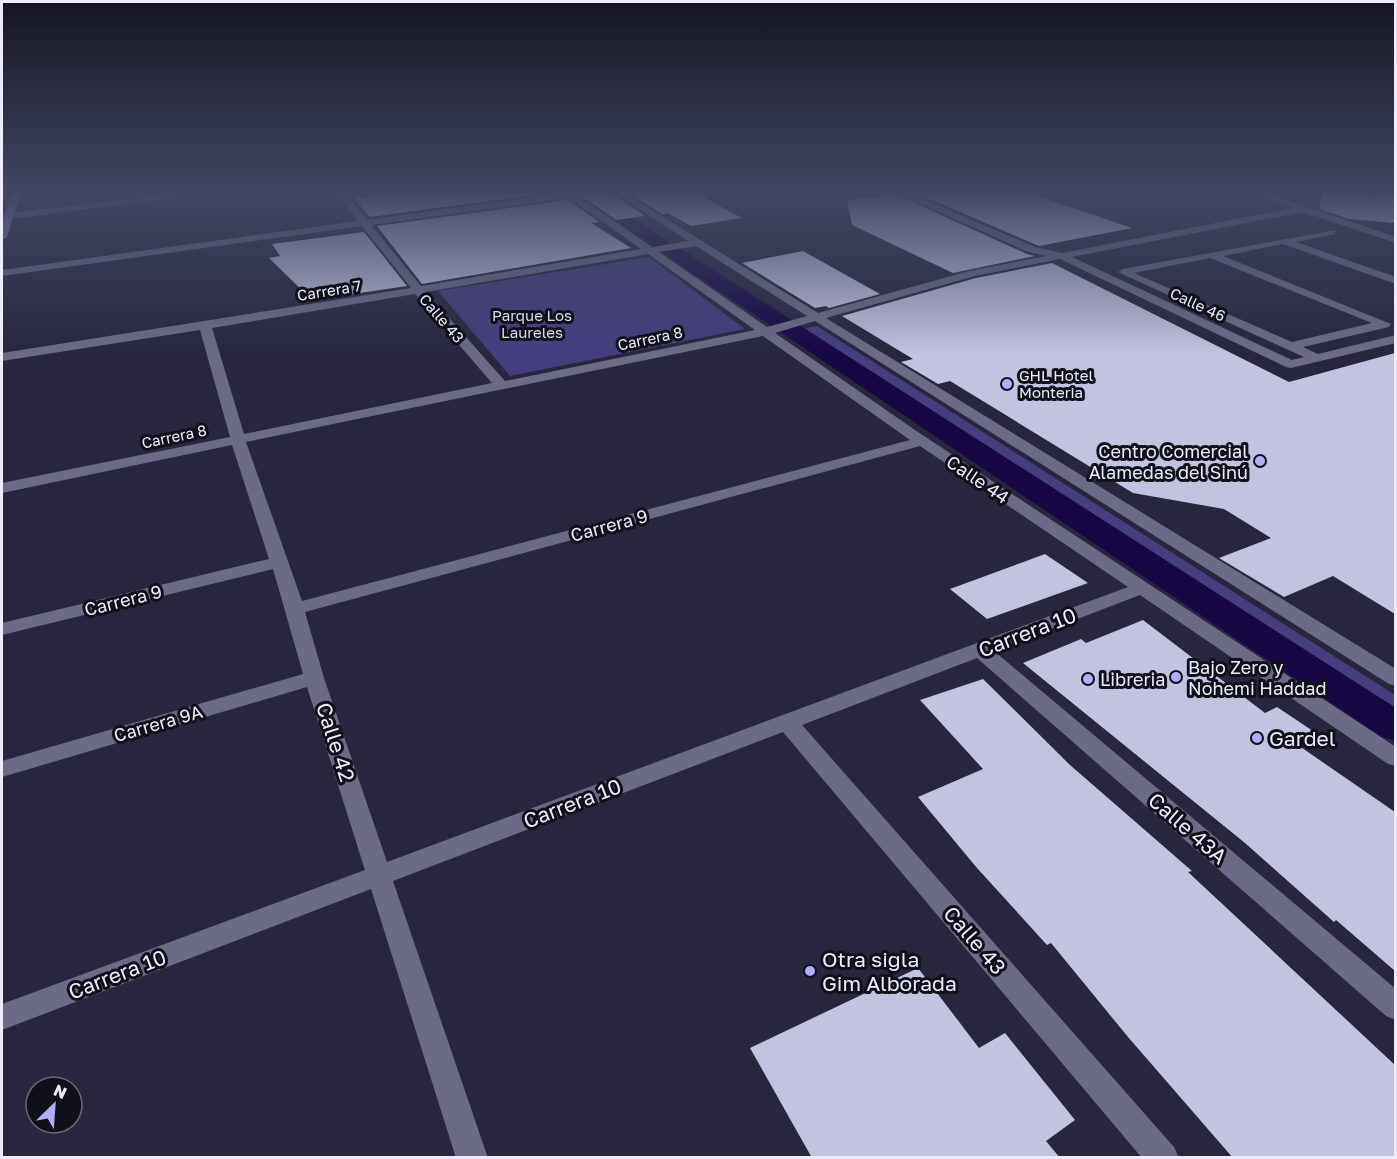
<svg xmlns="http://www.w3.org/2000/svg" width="1397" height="1159" font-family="'Golos Text',sans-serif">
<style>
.green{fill:#453e7f}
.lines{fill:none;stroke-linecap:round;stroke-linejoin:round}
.canal{fill:#170745;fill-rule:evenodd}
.building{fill:#c2c2e1}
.minor{fill:#6b6b87;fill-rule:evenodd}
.major{fill:#8986c8;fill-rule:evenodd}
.poi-dot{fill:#b0aefa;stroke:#10101b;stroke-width:2}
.labels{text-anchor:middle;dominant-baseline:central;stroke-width:6;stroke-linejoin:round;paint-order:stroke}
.far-street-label{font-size:15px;fill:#ececfc;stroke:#10101b}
.far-park-label{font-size:15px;fill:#dcdcf0;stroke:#10101b}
.far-poi-label{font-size:15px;fill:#ececfc;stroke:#10101b;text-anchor:start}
.poi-label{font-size:18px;fill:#ececfc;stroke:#10101b;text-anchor:start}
.street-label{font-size:18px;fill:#ececfc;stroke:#10101b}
.near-street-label{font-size:21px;fill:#ececfc;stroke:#10101b}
.near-poi-label{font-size:21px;fill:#ececfc;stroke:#10101b;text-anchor:start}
</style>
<rect width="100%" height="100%" fill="#27263e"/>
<!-- green -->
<g class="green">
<polygon points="649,257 745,329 510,376 438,291"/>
<polygon points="817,326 1395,695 1395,739 784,333"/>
</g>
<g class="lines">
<!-- canal -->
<polygon class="canal" points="572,192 592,192 1396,708 1396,741 1382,737"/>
</g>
<!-- building -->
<g class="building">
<polygon points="400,192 536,192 539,194 370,217 354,198"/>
<polygon points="599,192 610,192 645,216 616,220 580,195"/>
<polygon points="628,192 704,192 705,198 742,218 691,226 668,213 662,214"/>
<polygon points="914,192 1026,192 1132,228 1039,246"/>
<polygon points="1323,192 1395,195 1395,223 1349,219 1319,209"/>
<polygon points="895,194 1027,254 1035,256 953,273 852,225 847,201"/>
<polygon points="568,200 599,222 591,223 631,248 422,284 377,226"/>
<polygon points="364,232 407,286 312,300 269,258 280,256 272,244"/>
<polygon points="803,251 880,294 829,308 826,306 815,308 742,263"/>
<polygon points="1052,263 1289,382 1395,353 1395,614 1333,576 1284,597 1219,558 1271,538 1224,509 1133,493 950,381 938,384 901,362 913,359 842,316 976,278"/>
<polygon points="1045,554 1088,583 987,619 950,589"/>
<polygon points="1143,620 1265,713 1277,707 1313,731 1292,741 1395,812 1395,971 1336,920 1334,922 1245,843 1023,663 1081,639 1086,643"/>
<polygon points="983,679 1070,765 1192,871 1188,872 1395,1065 1395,1158 1233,1158 1128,1037 1051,943 1047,945 977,868 918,797 983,769 920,700"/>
<polygon points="918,968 979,1048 1005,1033 1075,1120 1046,1141 1060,1158 812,1158 750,1048"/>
</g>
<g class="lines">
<!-- minor -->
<g class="minor">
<polygon points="186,192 216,192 2,220 2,214"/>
<path d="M336,192H345L367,220L572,192L652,247L688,241L612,192H623L818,313L969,271L1046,256L1028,252L895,192H907L1035,247L1062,253L1292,208L1249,192H1263L1396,237V243L1303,212L1072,257L1292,360L1304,357L1118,272L1123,269L1335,230V234L1296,242L1396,277V284L1283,244L1223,256L1391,324L1389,327L1303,347L1318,354L1396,335V343L1291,368L1286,367L1060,259L975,276L826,318L1396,669V686L1389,684L815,321L775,333L915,430L1396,747V766L1388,764L1140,595L994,651L1396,989V1020L1386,1016L977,658L802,725L1174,1147L1179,1158H1142L783,732L393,881L488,1158H456L371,889L2,1030V1004L365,870L307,687L2,777V761L303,674L273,569L2,635V623L269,559L232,445L2,493V483L230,437L200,330L2,361V353L411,288L362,226L2,276V270L358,221ZM569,198L641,249L421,286L371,225ZM696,246L807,316L767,327L659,252ZM648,254L755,330L505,381L426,292ZM1210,258L1372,323L1292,342L1134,273ZM415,294L492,383L244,434L212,328ZM763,336L910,440L302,601L246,442ZM920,446L1128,587L387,862L324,678L305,612Z"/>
</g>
<!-- major -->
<polygon class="major" points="12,192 21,192 7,237 2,240 2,224"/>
</g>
<!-- sky -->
<linearGradient id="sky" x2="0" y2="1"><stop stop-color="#151522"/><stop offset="0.54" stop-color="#414763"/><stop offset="1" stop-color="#414763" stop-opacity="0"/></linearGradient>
<rect width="1397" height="355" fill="url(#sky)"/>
<!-- markers -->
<g class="poi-dot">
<circle cx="1007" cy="384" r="6"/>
<circle cx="1260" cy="461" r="6"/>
<circle cx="1176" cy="677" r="6"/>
<circle cx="1088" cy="679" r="6"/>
<circle cx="1257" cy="738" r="6"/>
<circle cx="810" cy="971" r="6"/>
</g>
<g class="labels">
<!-- far-street labels -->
<g class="far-street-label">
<text transform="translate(329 290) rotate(-9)">Carrera 7</text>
<text transform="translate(1198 304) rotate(25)">Calle 46</text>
<text transform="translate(442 318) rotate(49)">Calle 43</text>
<text transform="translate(650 338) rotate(-12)">Carrera 8</text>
<text transform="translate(174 436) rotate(-12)">Carrera 8</text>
</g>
<!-- far-park labels -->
<g class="far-park-label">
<text x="532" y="315">Parque Los<tspan x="532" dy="17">Laureles</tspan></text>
</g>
<!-- far-poi labels -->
<g class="far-poi-label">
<text x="1019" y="375">GHL Hotel<tspan x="1019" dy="17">Monteria</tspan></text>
</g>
<!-- poi labels -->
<g class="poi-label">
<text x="1248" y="451" text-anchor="end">Centro Comercial<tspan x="1248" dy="21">Alamedas del Sinú</tspan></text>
<text x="1188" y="667">Bajo Zero y<tspan x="1188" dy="21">Nohemi Haddad</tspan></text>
<text x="1100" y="679">Libreria</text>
</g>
<!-- street labels -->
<g class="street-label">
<text transform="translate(978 479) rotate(34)">Calle 44</text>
<text transform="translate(609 525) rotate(-15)">Carrera 9</text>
<text transform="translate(123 600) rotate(-14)">Carrera 9</text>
<text transform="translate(158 723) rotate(-16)">Carrera 9A</text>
</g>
<!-- near-street labels -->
<g class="near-street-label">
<text transform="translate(1027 632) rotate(-21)">Carrera 10</text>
<text transform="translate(336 742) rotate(72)">Calle 42</text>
<text transform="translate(572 803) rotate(-21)">Carrera 10</text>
<text transform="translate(1188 828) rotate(41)">Calle 43A</text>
<text transform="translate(975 940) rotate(49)">Calle 43</text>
<text transform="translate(117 974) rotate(-21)">Carrera 10</text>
</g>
<!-- near-poi labels -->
<g class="near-poi-label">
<text x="1269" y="738">Gardel</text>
<text x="822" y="959">Otra sigla<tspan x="822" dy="24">Gim Alborada</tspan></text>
</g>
</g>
<!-- border -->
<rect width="1397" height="1159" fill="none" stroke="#ececfc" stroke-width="6"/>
<!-- north arrow -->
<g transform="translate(54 1105) rotate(25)"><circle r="28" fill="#10101b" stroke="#686875" stroke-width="1.5"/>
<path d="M0-4.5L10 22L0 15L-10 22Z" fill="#b0aefa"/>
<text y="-9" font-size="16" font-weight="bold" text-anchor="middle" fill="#ececfc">N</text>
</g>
</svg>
